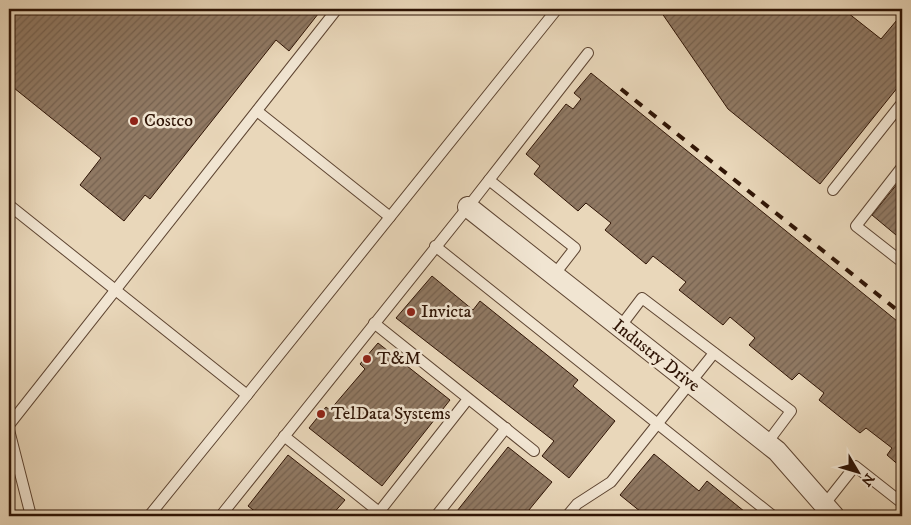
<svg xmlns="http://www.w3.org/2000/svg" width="911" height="525" font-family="'IM FELL DW Pica',serif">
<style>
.building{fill:url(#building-hatch);stroke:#2f1405}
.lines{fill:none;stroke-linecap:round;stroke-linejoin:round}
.lane-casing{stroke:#5e4532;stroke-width:12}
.street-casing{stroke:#5e4532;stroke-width:22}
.lane{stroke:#f1e5d2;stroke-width:10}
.street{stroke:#f1e5d2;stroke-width:20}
.rail{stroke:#2f1405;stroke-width:4;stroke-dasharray:9 9;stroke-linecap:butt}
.poi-dot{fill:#8f2418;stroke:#f1e5d2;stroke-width:2}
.labels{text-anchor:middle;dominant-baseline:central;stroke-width:5;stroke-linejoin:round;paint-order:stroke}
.poi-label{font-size:18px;fill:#2f1405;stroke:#f1e5d2;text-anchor:start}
.street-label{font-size:18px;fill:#2f1405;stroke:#f1e5d2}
</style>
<defs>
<pattern id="building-hatch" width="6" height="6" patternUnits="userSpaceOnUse" patternTransform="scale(1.25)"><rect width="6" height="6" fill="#907963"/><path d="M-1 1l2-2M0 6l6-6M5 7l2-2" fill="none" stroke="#766250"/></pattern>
</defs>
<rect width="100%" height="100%" fill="#e9d7ba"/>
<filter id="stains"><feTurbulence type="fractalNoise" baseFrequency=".004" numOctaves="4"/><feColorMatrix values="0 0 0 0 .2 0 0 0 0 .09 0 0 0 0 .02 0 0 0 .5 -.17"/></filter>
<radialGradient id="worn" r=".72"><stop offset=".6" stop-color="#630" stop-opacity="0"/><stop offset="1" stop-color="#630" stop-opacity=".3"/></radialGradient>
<!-- building -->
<g class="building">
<polygon points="9,9 322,9 289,51 276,40 150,199 145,195 124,221 80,185 101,158 9,84"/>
<polygon points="659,9 843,9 881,39 902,14 902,82 820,184 728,109"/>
<polygon points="591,73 902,325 902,468 887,455 892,448 866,428 860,433 819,400 824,393 799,373 792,380 749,345 755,338 730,317 723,325 679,290 686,282 653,256 646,264 605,230 611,223 586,203 578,211 534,174 540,166 526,154 566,104 573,109 581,99 574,93"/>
<polygon points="902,178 902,240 872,215"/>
<polygon points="432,276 473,310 480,301 578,380 573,386 615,421 569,478 542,456 554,441 396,318"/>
<polygon points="378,343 450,400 382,486 309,428 326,407 330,410 365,369 360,364"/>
<polygon points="508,447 552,482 524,516 453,516"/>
<polygon points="654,454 699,491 707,481 750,516 646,516 620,495"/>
<polygon points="288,455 345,500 332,515 333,516 261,516 248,506"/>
</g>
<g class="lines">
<defs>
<g id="lane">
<polyline points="257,111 390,217"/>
<polyline points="902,167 856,226 902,262"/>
<polyline points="489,180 575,248 554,275"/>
<polyline points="833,190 902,103"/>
<polyline points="9,205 247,395 557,9"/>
<polyline points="435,246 773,516"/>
<polyline points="374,323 534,451"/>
<polyline points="620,327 642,298 791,411 767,443"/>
<polyline points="9,425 337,9"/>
<polyline points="9,430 31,516"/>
<polyline points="284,436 384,516"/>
<polyline points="824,505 855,466 902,503"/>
<polyline points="379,512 468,399"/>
<polyline points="149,516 247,395"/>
<polyline points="228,516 223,513 468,207 588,53"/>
<polyline points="436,516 506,428"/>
<polyline points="567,516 577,504 611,482 714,353"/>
</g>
<polyline id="street" points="468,207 777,451 834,516"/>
</defs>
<!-- lane casing -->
<use href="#lane" class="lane-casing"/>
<!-- street casing -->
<use href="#street" class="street-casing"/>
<!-- lane -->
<use href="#lane" class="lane"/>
<!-- street -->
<use href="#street" class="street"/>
<!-- rail -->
<polyline class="rail" points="621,89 902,314"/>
</g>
<!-- markers -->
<g class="poi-dot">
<circle cx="134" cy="121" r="5"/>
<circle cx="411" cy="312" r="5"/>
<circle cx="367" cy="359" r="5"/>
<circle cx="321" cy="414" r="5"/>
</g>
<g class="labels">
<!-- poi labels -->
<g class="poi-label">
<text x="144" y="121">Costco</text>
<text x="421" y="312">Invicta</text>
<text x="377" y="359">T&amp;M</text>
<text x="331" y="414">TelData Systems</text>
</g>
<!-- street labels -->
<g class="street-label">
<text transform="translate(656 356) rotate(38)">Industry Drive</text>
</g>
</g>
<!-- margin -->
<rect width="911" height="525" fill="none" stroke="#e9d7ba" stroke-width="30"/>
<rect x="10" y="10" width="891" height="505" fill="none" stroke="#2f1405" stroke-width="2.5"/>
<rect x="15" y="15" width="881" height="495" fill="none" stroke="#2f1405"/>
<!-- north arrow -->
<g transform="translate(858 472) rotate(128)" stroke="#f1e5d2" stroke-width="4" paint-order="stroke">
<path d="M0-4L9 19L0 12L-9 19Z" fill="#2f1405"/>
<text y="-8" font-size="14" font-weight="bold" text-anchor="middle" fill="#2f1405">N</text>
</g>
<rect width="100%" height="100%" filter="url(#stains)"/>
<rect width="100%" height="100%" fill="url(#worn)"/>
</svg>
